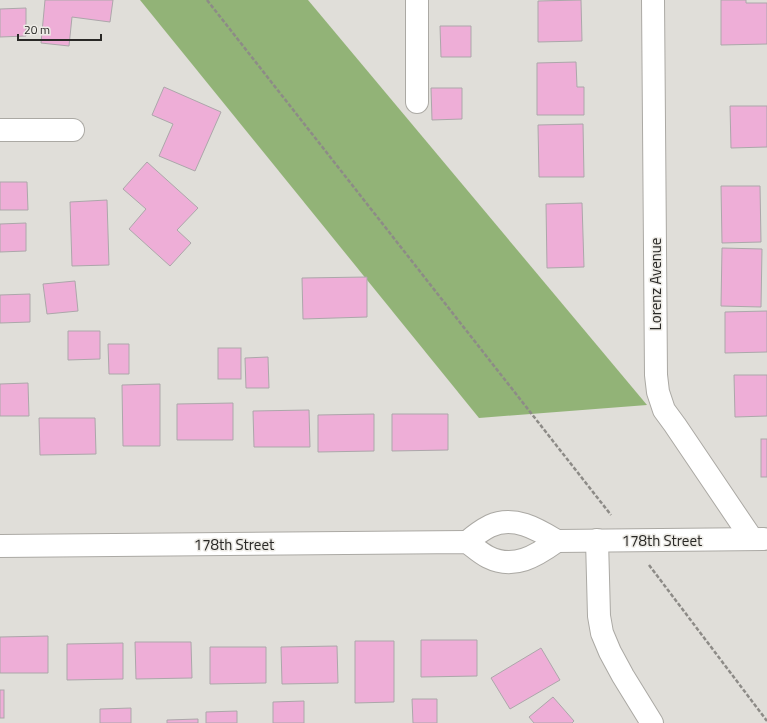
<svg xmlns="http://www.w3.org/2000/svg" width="767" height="723" font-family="'Titillium Web',sans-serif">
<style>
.forest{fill:#92b377}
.building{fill:#eeaed7;stroke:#aca7aa}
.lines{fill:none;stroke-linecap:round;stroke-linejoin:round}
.minor-casing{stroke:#aba9a4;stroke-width:24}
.path{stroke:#8d8b87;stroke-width:2.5;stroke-dasharray:4 2;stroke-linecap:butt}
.minor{stroke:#fff;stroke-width:22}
.labels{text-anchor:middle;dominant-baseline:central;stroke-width:3;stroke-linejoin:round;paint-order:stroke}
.street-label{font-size:15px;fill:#292826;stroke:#edebe6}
</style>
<rect width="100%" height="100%" fill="#e0ded9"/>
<!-- forest -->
<polygon class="forest" points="140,0 308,0 647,405 479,418"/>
<!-- building -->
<g class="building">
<polygon points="45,0 113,0 110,22 72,17 69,46 41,43"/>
<polygon points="581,0 582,41 538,42 538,1"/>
<polygon points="721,0 746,0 746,3 767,3 767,44 721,45"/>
<polygon points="26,8 26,36 0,37 0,9"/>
<polygon points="440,26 471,26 471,57 441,57"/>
<polygon points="576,62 577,87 584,87 584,115 537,115 537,63"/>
<polygon points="164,87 221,112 195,171 159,156 173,124 152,115"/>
<polygon points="431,88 462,88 462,119 432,120"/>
<polygon points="730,106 767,106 767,147 731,148"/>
<polygon points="583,124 584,177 539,177 538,125"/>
<polygon points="147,162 198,208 177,230 191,243 170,266 129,229 146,209 123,189"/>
<polygon points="0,182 27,182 28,210 0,210"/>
<polygon points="721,186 760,186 761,242 722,243"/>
<polygon points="107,200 109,265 72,266 70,202"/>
<polygon points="582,203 584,267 547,268 546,204"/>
<polygon points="26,223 26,251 0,252 0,224"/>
<polygon points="722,248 762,249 761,307 721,306"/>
<polygon points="367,277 367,317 303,319 302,278"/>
<polygon points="75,281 78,311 47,314 43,284"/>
<polygon points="30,294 30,322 0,323 0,295"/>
<polygon points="767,311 767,352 725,353 725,312"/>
<polygon points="68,331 100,331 100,359 68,360"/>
<polygon points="108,344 129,344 129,374 109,374"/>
<rect x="218" y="348" width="23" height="31"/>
<polygon points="268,357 269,388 246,388 245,358"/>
<polygon points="734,375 767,375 767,416 735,417"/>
<polygon points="28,383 29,416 0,416 0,384"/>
<polygon points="160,384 160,446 123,446 122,385"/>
<polygon points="233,403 233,440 177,440 177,404"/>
<polygon points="309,410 310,447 254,447 253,411"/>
<polygon points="374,414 374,451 318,452 318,415"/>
<polygon points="392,414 448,414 448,450 392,451"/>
<polygon points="39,418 95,418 96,454 40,455"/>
<rect x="761" y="439" width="6" height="38"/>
<polygon points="48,636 48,673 0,673 0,637"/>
<polygon points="421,640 477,640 477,676 421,677"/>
<polygon points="355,641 394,641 394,702 355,703"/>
<polygon points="135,642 191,642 192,678 136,679"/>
<polygon points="123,643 123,679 67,680 67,644"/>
<polygon points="337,646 338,683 282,684 281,647"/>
<polygon points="210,647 266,647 266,683 210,684"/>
<polygon points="541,648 560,680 510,709 491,678"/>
<rect x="0" y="690" width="4" height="28"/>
<polygon points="553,697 574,721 572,723 534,723 529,717"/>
<polygon points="412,699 437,699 437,723 413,723"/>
<polygon points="304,701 304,723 273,723 273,702"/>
<polygon points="131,708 131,723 100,723 100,709"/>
<polygon points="237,711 237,723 206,723 206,712"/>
<polygon points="198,719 198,723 167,723 167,720"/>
</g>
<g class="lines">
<defs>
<g id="minor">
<polyline points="417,0 417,102"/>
<polyline points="653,0 656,375 658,392 664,410 675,425 752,539"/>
<polyline points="0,130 73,130"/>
<polyline points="597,540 599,616 602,633 610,652 623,676 652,723"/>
<path d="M467,542C474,536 482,530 490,526C514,515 537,529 557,541L764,539"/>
<path d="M0,546L467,542C474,547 480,553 488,557C514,570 536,556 557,541"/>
</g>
</defs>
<!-- minor casing -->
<use href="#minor" class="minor-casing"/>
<!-- path -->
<g class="path">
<polyline points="207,0 611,515"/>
<polyline points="649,565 767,721"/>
</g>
<!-- minor -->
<use href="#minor" class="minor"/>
</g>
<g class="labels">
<!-- street labels -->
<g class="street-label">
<text transform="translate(655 284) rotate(-90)">Lorenz Avenue</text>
<text x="662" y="540">178th Street</text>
<text x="234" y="544">178th Street</text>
</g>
</g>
<!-- scale -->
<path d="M18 34v6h83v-6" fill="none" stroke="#292826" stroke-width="2"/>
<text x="24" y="34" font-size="12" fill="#292826" stroke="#edebe6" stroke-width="3" paint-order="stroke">20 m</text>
</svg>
